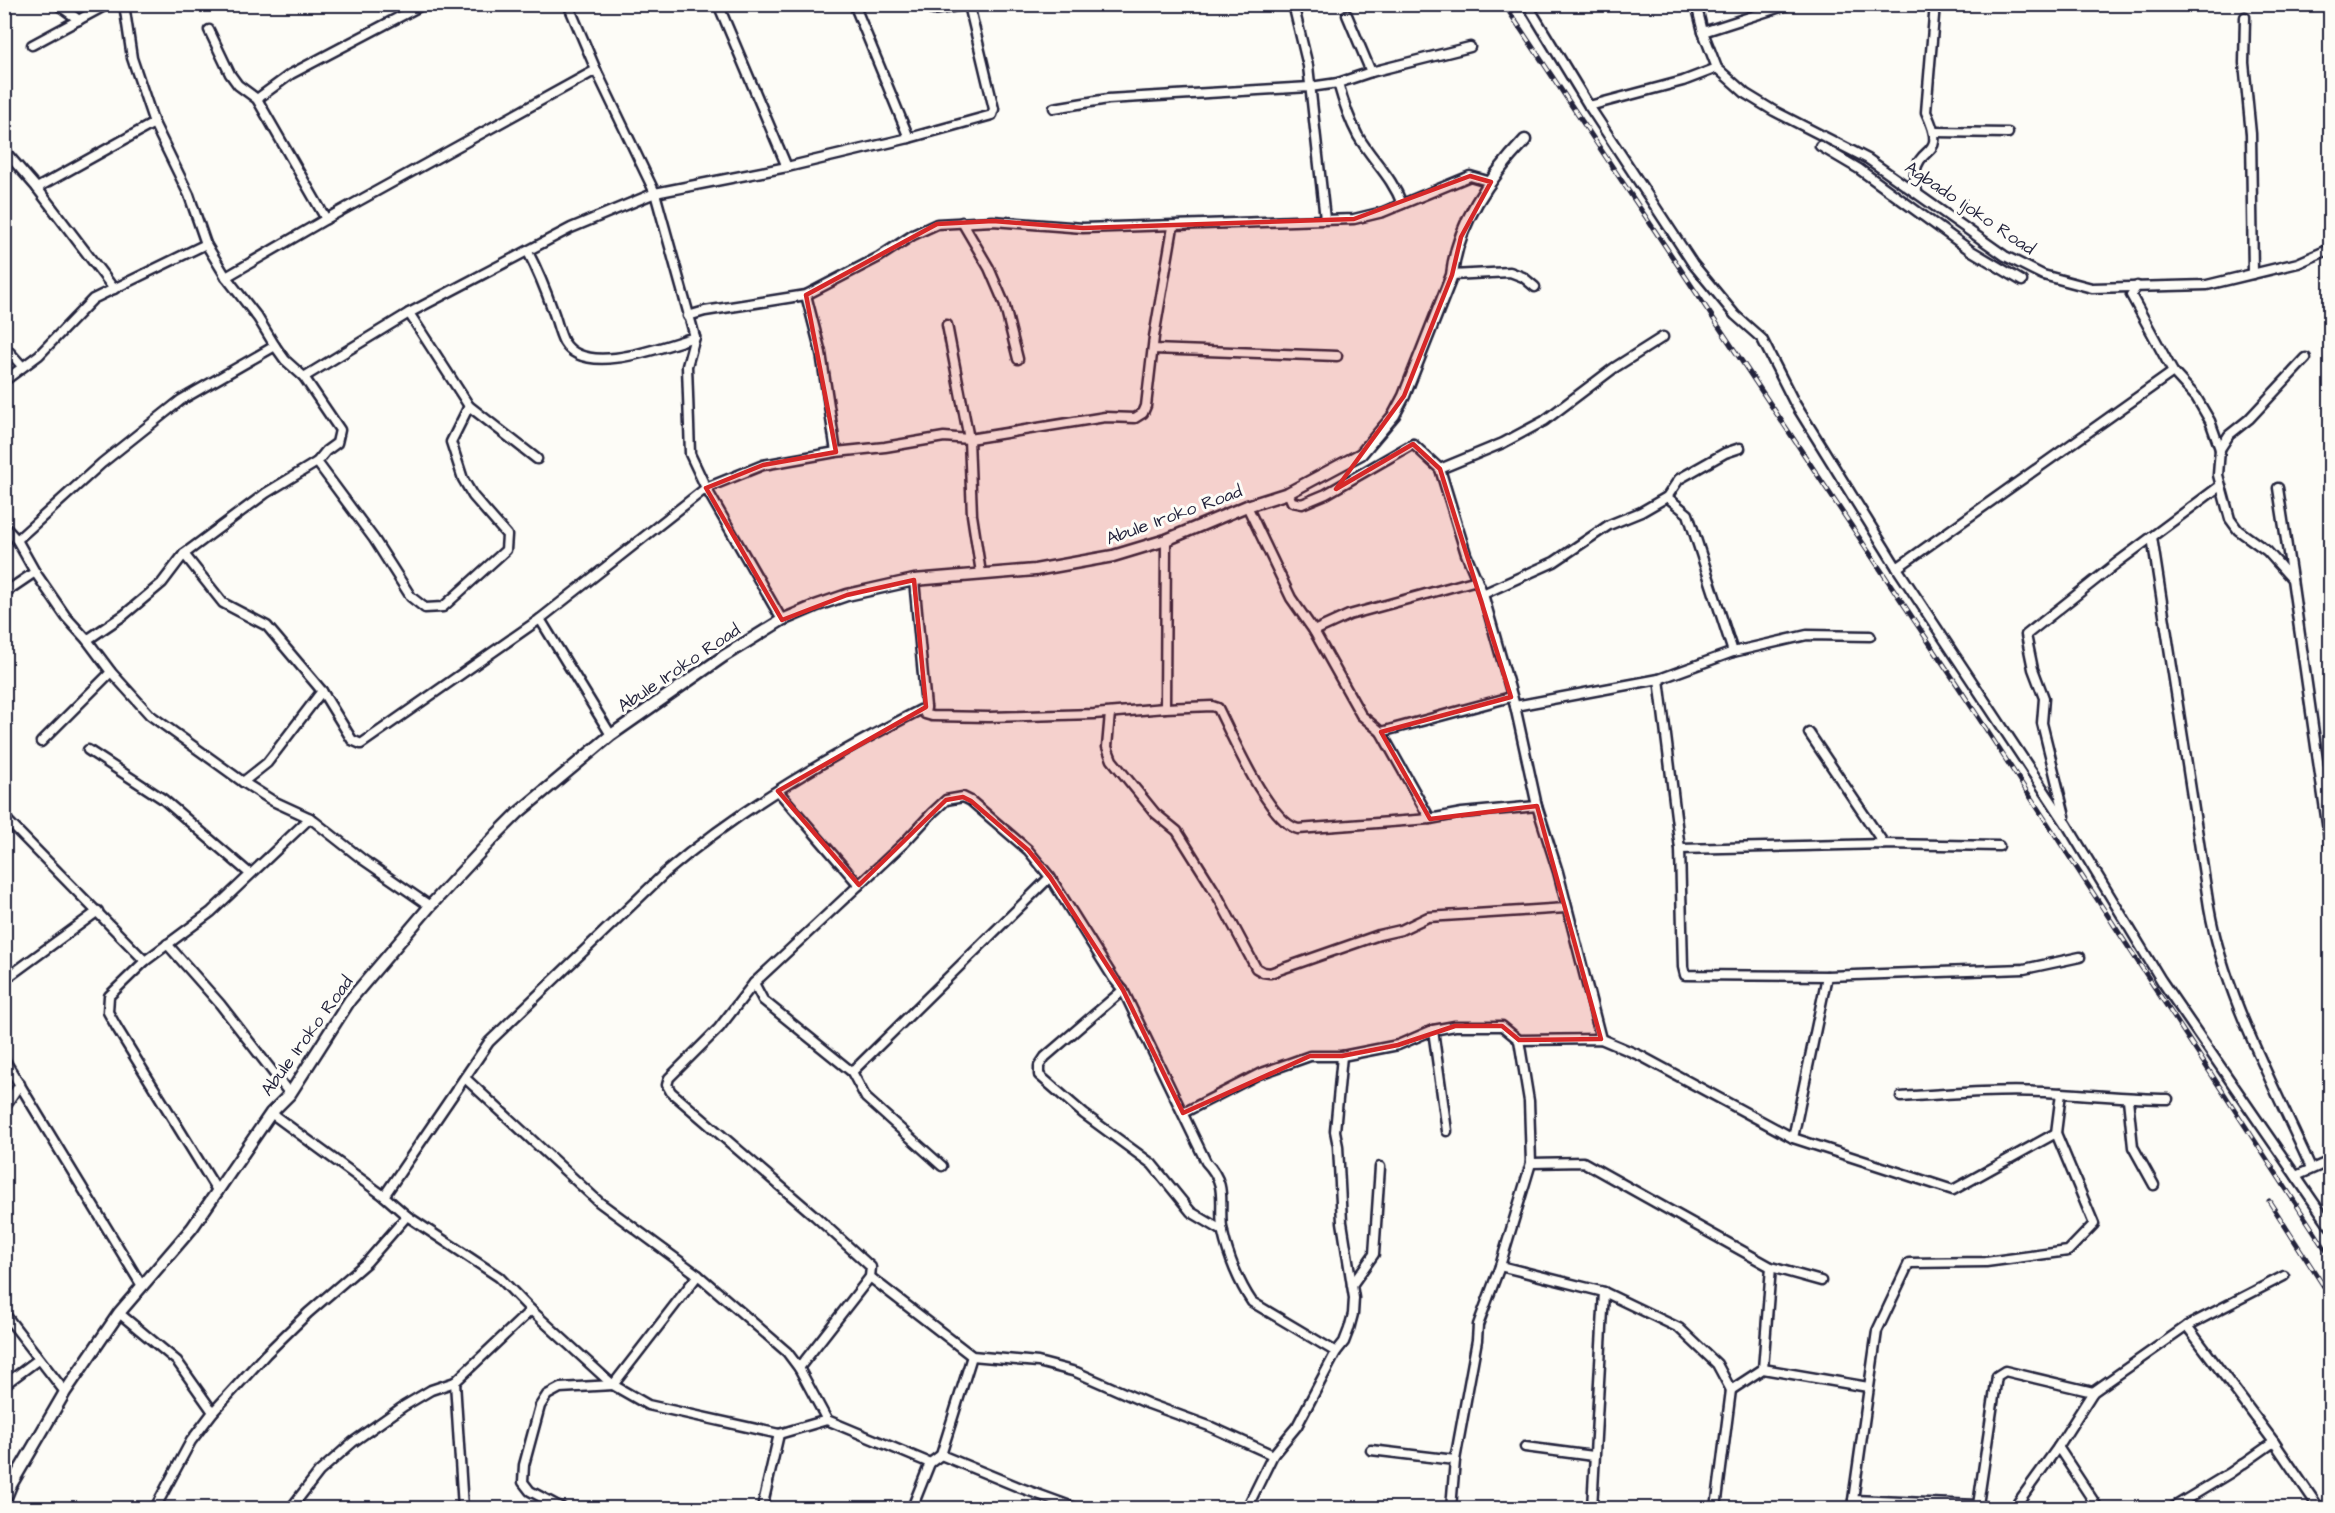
<svg xmlns="http://www.w3.org/2000/svg" width="2335" height="1513" font-family="'Architects Daughter',sans-serif">
<style>
.lines{fill:none;stroke-linecap:round;stroke-linejoin:round}
.minor-casing{stroke:#22223b;stroke-width:13}
.tertiary-casing{stroke:#22223b;stroke-width:15}
.minor{stroke:#fdfcf7;stroke-width:8}
.tertiary{stroke:#fdfcf7;stroke-width:10}
.rail-casing{stroke:#22223b;stroke-width:5}
.rail{stroke:#fdfcf7;stroke-width:3;stroke-dasharray:9;stroke-linecap:butt}
.marked{fill:#d62828;fill-opacity:0.2;stroke:#d62828;stroke-width:4.5;stroke-linejoin:round}
.labels{text-anchor:middle;dominant-baseline:central;stroke-width:6;stroke-linejoin:round;paint-order:stroke}
.street-label{font-size:18px;fill:#22223b;stroke:#fdfcf7}
</style>
<rect width="100%" height="100%" fill="#fdfcf7"/>
<filter id="ink" filterUnits="userSpaceOnUse"><feTurbulence type="fractalNoise" baseFrequency=".0167" numOctaves="2"/><feDisplacementMap in="SourceGraphic" scale="12" xChannelSelector="R" yChannelSelector="G"/><feConvolveMatrix kernelMatrix="1 2 1 2 8 2 1 2 1" color-interpolation-filters="sRGB"/></filter>
<g filter="url(#ink)">
<g class="lines">
<defs>
<g id="minor">
<polyline points="57,4 79,20"/>
<polyline points="568,4 596,70 655,193 695,337 687,366 690,454 706,488 782,620"/>
<polyline points="718,4 787,167"/>
<polyline points="854,4 909,138"/>
<polyline points="927,4 933,10 970,4"/>
<polyline points="1293,4 1308,66 1325,219"/>
<polyline points="1527,4 1589,106 1693,264 1735,315 1762,339 1794,402 1897,568 2067,825 2161,980 2330,1226"/>
<polyline points="1696,4 1703,32 1717,68 1746,94 1774,111 1868,159 2005,256 2043,275 2092,288 2207,285 2298,263 2330,249"/>
<polyline points="1347,15 1371,72"/>
<polyline points="2245,17 2244,63 2251,134 2253,274"/>
<polyline points="209,30 230,74 238,85 257,99 326,219"/>
<polyline points="1703,32 1790,4"/>
<polyline points="32,45 108,4"/>
<path d="M1338,83C1343,101 1349,119 1358,136C1373,161 1392,177 1402,204"/>
<polyline points="257,99 291,74 424,4"/>
<polyline points="1589,106 1683,81 1717,68"/>
<polyline points="1054,108 1108,99 1310,87 1338,83 1371,72 1470,47"/>
<polyline points="1934,132 2008,133"/>
<polyline points="1820,146 1859,169 1970,250 2022,281"/>
<polyline points="4,150 37,188 114,289"/>
<polyline points="37,188 154,123"/>
<path d="M1917,192C1916,186 1914,178 1915,173C1920,143 1948,159 1926,112L1935,4"/>
<polyline points="962,222 989,268 1004,303 1018,359"/>
<path d="M528,252C538,271 546,291 553,311C557,321 559,333 564,342C585,378 664,346 695,337"/>
<polyline points="1452,275 1510,272 1523,277 1535,287"/>
<polyline points="226,277 326,219 596,70"/>
<polyline points="2137,286 2131,295 2173,372 2196,397 2210,421 2220,449 2218,475 2230,519 2238,530 2267,551 2292,579 2330,845"/>
<polyline points="806,295 821,353 836,452"/>
<polyline points="409,313 469,406 537,459"/>
<polyline points="688,316 705,311 806,295 879,257 913,235 937,224 993,221 1083,228 1354,219 1383,212 1470,176 1491,182"/>
<polyline points="947,325 969,439 972,515 981,573"/>
<polyline points="4,346 22,366"/>
<polyline points="1153,349 1337,356"/>
<polyline points="304,377 409,313 571,228 655,193 787,167 909,138 992,115 994,109 969,5"/>
<polyline points="4,381 39,355 93,299 206,244"/>
<polyline points="2220,449 2229,435 2249,419 2306,358"/>
<polyline points="317,462 374,539 411,597 425,608 443,607 506,550 507,535 473,496 463,479 453,448 451,442 469,406"/>
<polyline points="1440,469 1503,443 1544,421 1614,368 1663,337"/>
<polyline points="2278,488 2292,579"/>
<polyline points="1288,493 1292,502 1302,504 1326,494 1413,444 1440,469 1466,554 1483,594 1515,706 1537,806 1558,872 1601,1039"/>
<polyline points="1667,497 1688,514 1733,652"/>
<polyline points="1247,506 1291,598 1314,631 1361,715 1381,732 1430,819"/>
<polyline points="4,526 17,540 35,572 66,617 87,640 111,672 150,715 243,782 273,801 310,818 362,859 430,906"/>
<path d="M2152,537L2209,907C2224,995 2275,1087 2311,1168"/>
<polyline points="17,540 102,463 181,400 275,346"/>
<polyline points="184,554 223,603 267,626 322,691 352,740 361,744 540,619 706,488 763,465 836,452 885,447 944,437 969,439 1105,417 1135,418 1143,413 1146,406 1154,337 1173,227"/>
<polyline points="1897,568 2173,372"/>
<polyline points="914,580 926,707"/>
<polyline points="4,593 35,572"/>
<polyline points="1483,594 1554,562 1609,525 1641,512 1667,497 1679,479 1725,453 1740,448"/>
<polyline points="540,619 611,735"/>
<polyline points="1314,631 1349,615 1477,580"/>
<polyline points="87,640 124,615 162,583 184,554 266,493 317,462 326,451 337,443 340,430 304,377 285,360 275,346 258,318 226,277 206,244 189,195 154,123 132,58 124,4"/>
<polyline points="1659,679 1680,849 1683,967 1685,975 1827,976 2024,969 2080,957"/>
<polyline points="1515,706 1659,679 1733,652 1807,635 1870,636"/>
<polyline points="1165,708 1166,540"/>
<polyline points="1110,713 1107,747 1112,760 1155,813 1177,831 1217,895 1256,968 1263,972 1270,973 1379,935 1401,930 1428,917 1566,908"/>
<polyline points="1381,732 1511,697"/>
<polyline points="1809,733 1884,844"/>
<polyline points="41,742 111,672"/>
<polyline points="88,750 163,799 249,873"/>
<polyline points="243,782 267,763 322,691"/>
<polyline points="778,791 859,885"/>
<polyline points="2065,816 2042,723 2044,698 2033,669 2026,635 2118,562 2220,486"/>
<polyline points="4,817 145,961"/>
<polyline points="1680,849 1884,844 1999,846"/>
<polyline points="167,944 220,1004 290,1094"/>
<polyline points="4,980 98,911"/>
<polyline points="754,983 763,1000 852,1072 866,1098 942,1166"/>
<polyline points="1123,990 1045,1057 1039,1066 1039,1075 1084,1114 1152,1164 1191,1212 1223,1231"/>
<polyline points="1433,1030 1447,1131"/>
<polyline points="4,1059 142,1286"/>
<polyline points="852,1072 1050,877"/>
<polyline points="465,1078 599,1202 698,1275 787,1352 799,1368 827,1420"/>
<path d="M1901,1097C1955,1093 2009,1089 2062,1093C2098,1095 2132,1099 2168,1099"/>
<polyline points="2128,1099 2133,1147 2154,1185"/>
<polyline points="4,1108 20,1084"/>
<polyline points="271,1113 384,1196 407,1216 499,1277 531,1310 613,1385 648,1405 779,1434 827,1420 930,1463 941,1455 1021,1488 1076,1508"/>
<polyline points="1183,1113 1259,1074 1310,1056 1342,1056 1398,1045 1433,1030 1455,1026 1502,1026 1519,1040 1601,1039 1641,1056 1793,1138 1953,1190 2056,1133 2061,1093"/>
<polyline points="1793,1138 1827,976"/>
<polyline points="1531,1163 1583,1162 1771,1267 1821,1281"/>
<polyline points="2296,1176 2330,1161"/>
<polyline points="218,1192 117,1028 108,1012 109,996 145,961 211,912 310,818"/>
<path d="M384,1196L489,1042L665,873C743,806 834,754 926,707L925,714L932,716L989,717L1094,714L1165,708L1212,706L1218,708C1232,736 1269,822 1298,829L1430,819L1462,813L1537,806"/>
<polyline points="1500,1266 1604,1292 1679,1328 1717,1364 1731,1390 1763,1369 1868,1387"/>
<polyline points="870,1277 972,1356 1038,1362 1076,1372 1149,1404 1209,1426 1273,1455"/>
<polyline points="1352,1285 1374,1254 1380,1167"/>
<polyline points="4,1313 65,1392"/>
<polyline points="119,1313 177,1361 213,1412"/>
<polyline points="2187,1326 2274,1442 2319,1508"/>
<path d="M799,1368L870,1277L871,1267L815,1216L671,1092L667,1085L669,1078L719,1028L754,983L904,843L932,813L946,800L963,797L971,801L1028,850L1050,877L1114,979L1123,990L1206,1162C1230,1187 1217,1205 1223,1233C1228,1256 1239,1283 1252,1302L1336,1352"/>
<polyline points="1763,1369 1771,1267"/>
<polyline points="455,1382 463,1508"/>
<polyline points="4,1385 39,1359"/>
<polyline points="1525,1447 1593,1456"/>
<polyline points="2058,1447 2098,1508"/>
<polyline points="1371,1450 1455,1460"/>
<polyline points="941,1455 972,1356"/>
<polyline points="1853,1500 1978,1505 1993,1508"/>
<polyline points="1978,1505 1997,1376 2005,1371 2093,1392"/>
<polyline points="155,1508 191,1441 213,1412 266,1354 308,1313 367,1262 407,1216"/>
<polyline points="291,1508 319,1472 353,1442 404,1406 431,1390 455,1382 531,1310"/>
<polyline points="562,1508 530,1491 523,1482 524,1465 540,1406 547,1395 560,1388 613,1385 698,1275"/>
<polyline points="762,1508 779,1434"/>
<polyline points="912,1508 930,1463"/>
<polyline points="1247,1508 1273,1455 1297,1426 1336,1352 1344,1342 1349,1329 1353,1314 1354,1298 1342,1222 1338,1146 1335,1131 1342,1056"/>
<polyline points="1451,1508 1455,1460 1477,1340 1478,1325 1500,1266 1531,1163 1529,1101 1519,1040"/>
<polyline points="1592,1508 1604,1292"/>
<polyline points="1716,1508 1731,1390"/>
<polyline points="1854,1508 1853,1500 1877,1331 1909,1263 1986,1262 2068,1251 2094,1224 2056,1133"/>
<polyline points="2014,1508 2058,1447 2093,1392 2187,1326 2284,1276"/>
<polyline points="2172,1508 2230,1473 2274,1442"/>
</g>
<path id="tertiary" d="M4,1502L11,1485L65,1392L119,1313L192,1228L271,1113L290,1094L350,1000L430,906L498,833L518,813L611,735L724,656L782,620L815,606L847,595L914,580L1035,570L1113,556L1166,540L1247,506L1288,493L1361,454L1394,415L1404,396L1452,275C1457,224 1491,176 1525,140"/>
</defs>
<!-- minor casing -->
<use href="#minor" class="minor-casing"/>
<!-- tertiary casing -->
<use href="#tertiary" class="tertiary-casing"/>
<!-- minor -->
<use href="#minor" class="minor"/>
<!-- tertiary -->
<use href="#tertiary" class="tertiary"/>
<defs>
<g id="rail">
<polyline points="1504,4 1954,680 2330,1256"/>
<polyline points="2269,1201 2330,1296"/>
</g>
</defs>
<!-- rail casing -->
<use href="#rail" class="rail-casing"/>
<!-- rail -->
<use href="#rail" class="rail"/>
</g>
</g>
<!-- marked area -->
<path class="marked" d="M1470,176L1491,182L1461,237L1452,275L1404,396L1336,489L1413,444L1440,469L1511,697L1381,732L1430,819L1537,806L1601,1039L1519,1040L1502,1026H1455L1398,1045L1342,1056H1310L1183,1113L1123,990L1050,877L1028,850L971,801L963,797L946,800L859,885L778,791L926,707L914,580L847,595L782,620L706,488L763,465L836,452L806,295L937,224L993,221L1083,228L1354,219Z"/>
<g class="labels">
<!-- street labels -->
<g class="street-label">
<text transform="translate(1970 208) rotate(34)">Agbado Ijoko Road</text>
<text transform="translate(1174 515) rotate(-20)">Abule Iroko Road</text>
<text transform="translate(679 668) rotate(-34)">Abule Iroko Road</text>
<text transform="translate(307 1036) rotate(-54)">Abule Iroko Road</text>
</g>
</g>
<!-- margin -->
<rect width="2335" height="1513" fill="none" stroke="#fdfcf7" stroke-width="24"/>
<rect x="12" y="12" width="2311" height="1489" fill="none" stroke="#22223b" stroke-width="2" filter="url(#ink)"/>
</svg>
